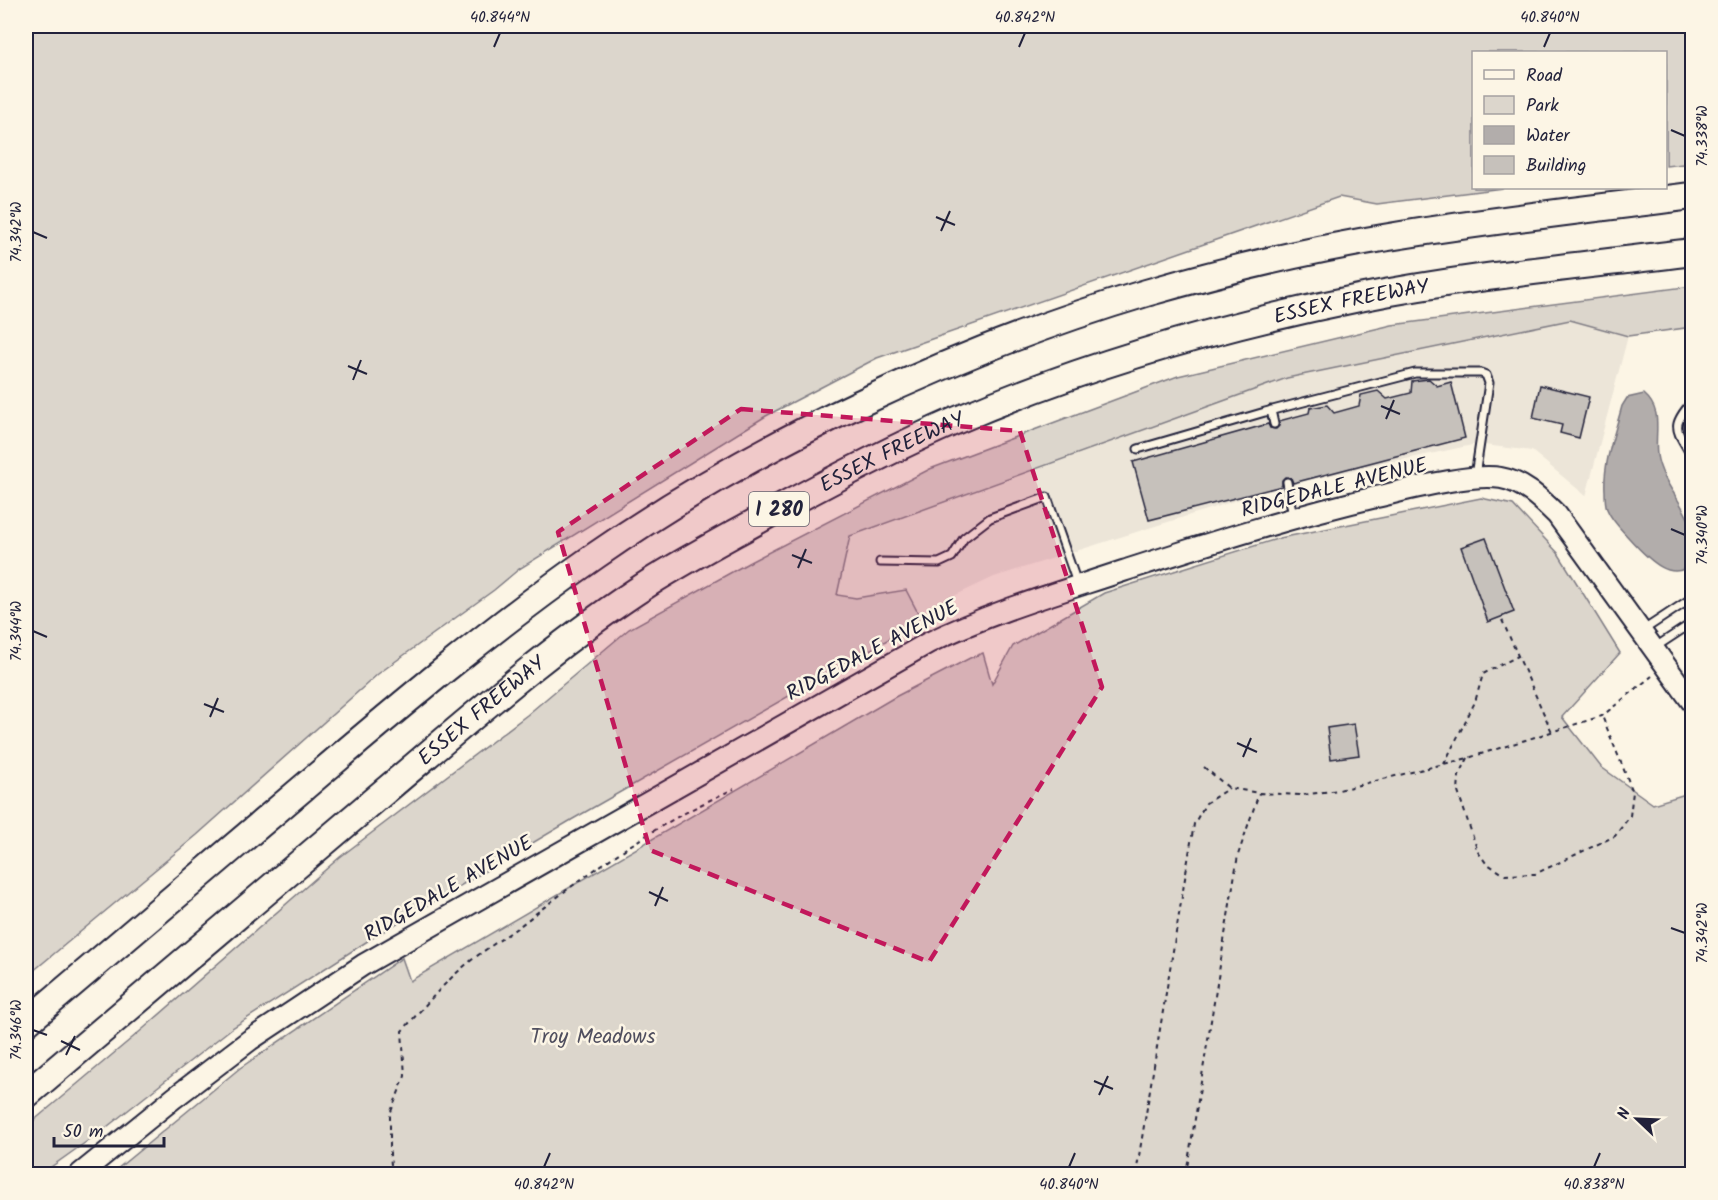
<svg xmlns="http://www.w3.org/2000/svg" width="1718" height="1200" font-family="Kalam,sans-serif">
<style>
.built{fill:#ece5d8}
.green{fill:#dcd6cc;stroke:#7f7c84;stroke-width:1.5}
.water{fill:#b2adab;stroke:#78757e;stroke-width:1.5}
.building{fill:#c6c1bb;stroke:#22223b;stroke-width:1.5}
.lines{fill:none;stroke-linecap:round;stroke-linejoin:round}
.service-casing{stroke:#22223b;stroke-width:11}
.secondary-casing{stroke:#22223b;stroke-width:24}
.motorway-casing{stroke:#22223b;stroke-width:30}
.path{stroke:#22223b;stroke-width:2;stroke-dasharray:4.5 4.5;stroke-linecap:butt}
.service{stroke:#fcf5e5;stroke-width:7}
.secondary{stroke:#fcf5e5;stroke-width:20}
.motorway{stroke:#fcf5e5;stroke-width:26}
.marked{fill:#c2185b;fill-opacity:0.2;stroke:#c2185b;stroke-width:4.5;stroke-dasharray:12 8;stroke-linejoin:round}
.ticks{fill:none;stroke:#22223b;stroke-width:2}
.labels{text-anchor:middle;stroke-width:5;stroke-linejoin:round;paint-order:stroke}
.shield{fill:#fcf5e5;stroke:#63616e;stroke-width:1.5}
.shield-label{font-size:20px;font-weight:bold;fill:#22223b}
.street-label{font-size:21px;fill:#22223b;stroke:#fcf5e5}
.park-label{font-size:21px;fill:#504f5f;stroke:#fcf5e5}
.neatline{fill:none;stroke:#22223b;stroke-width:2}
.ticks-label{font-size:15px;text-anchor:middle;fill:#22223b}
</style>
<rect width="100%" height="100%" fill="#fcf5e5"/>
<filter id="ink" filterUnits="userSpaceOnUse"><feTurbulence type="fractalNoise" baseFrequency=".0167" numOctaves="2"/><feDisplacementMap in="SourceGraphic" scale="12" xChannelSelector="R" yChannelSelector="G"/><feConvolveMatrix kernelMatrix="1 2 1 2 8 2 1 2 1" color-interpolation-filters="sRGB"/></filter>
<g filter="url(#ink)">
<path class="built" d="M1570,320L1628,336L1586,496L1532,451L1477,444L1288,484L994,577L918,613L906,590L856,598L837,595L850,536L1287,378Z"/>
<path class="green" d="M26,26H1692V163L1666,166V52H1474V188H1503L1377,204L1339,197L877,358L766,416L519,569L494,590L378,674L197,835L26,977Z
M1692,286V327L1628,336L1570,320L1287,378L850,536L837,595L856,598L906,590L918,613L917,623L573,819L377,935L232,1028L103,1130L41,1174H26V1127L144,1028L340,857L527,715L629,629L750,562L930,469L1178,376L1392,325Z
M1481,498L1513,505L1558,553L1620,653L1562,717L1601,767L1653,804L1692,792V1174H111L240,1068L402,958L410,981L895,697L970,658L983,653L992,684L1013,646L1104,593L1280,538Z"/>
<path class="water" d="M1644,394C1664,411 1654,432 1657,455C1661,481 1682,501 1691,525C1695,535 1693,551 1692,562C1672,587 1644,554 1629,538C1622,530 1611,520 1607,509C1605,504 1605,496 1605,491C1603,463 1615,433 1622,406L1627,398Z"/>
<path class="building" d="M1429,379L1437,386L1451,382L1465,438L1293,483L1291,478L1285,477L1282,480V486L1149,520L1133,462L1268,424L1270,428L1276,429L1279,426V421L1309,413L1310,408L1327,405L1334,413L1359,406L1361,395L1378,391L1387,399L1411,393L1412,381Z
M1540,385L1589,397L1579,438L1560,433L1562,425L1533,418Z
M1486,538L1514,612L1488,622L1461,547Z
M1354,724L1359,755L1331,759L1327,728Z"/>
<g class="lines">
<defs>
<path id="service" d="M1692,402C1669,428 1677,429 1692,457
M1271,410L1274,424
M1138,449L1265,412L1415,373H1481L1486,375L1489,383L1475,476
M1287,482L1293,517
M880,562L939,563L952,557L964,538L990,518L1047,497L1077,583
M1642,631L1692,598
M1654,648L1692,623"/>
<path id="secondary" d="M80,1174L174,1098L250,1040L363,965L928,643C991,612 1057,593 1123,571C1207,544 1290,517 1376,497C1407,490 1470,473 1501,478C1523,482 1541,499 1557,515L1692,702"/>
<g id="motorway">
<path d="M26,1023C118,945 211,866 303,788C398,707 493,627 595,556C759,442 955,350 1146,293C1226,270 1307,250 1389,237C1490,220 1591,209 1692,196"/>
<path id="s1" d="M26,1095C145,994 265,893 385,791C469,720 557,642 649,583C687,559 727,538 766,516C828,482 890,449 955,421C1085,365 1221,326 1359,298C1469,276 1582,266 1692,252"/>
</g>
</defs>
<use href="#service" class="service-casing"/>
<use href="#secondary" class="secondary-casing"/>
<use href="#motorway" class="motorway-casing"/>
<path class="path" d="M1502,620L1552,732
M1468,758L1459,776L1458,792L1478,852L1486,863L1505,875L1535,874L1615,836L1630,816L1633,792L1602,716
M1444,764L1475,702L1483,674L1518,656
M1204,767L1229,788L1259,793L1302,795L1339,790L1468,758L1602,716L1652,676
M392,1174L390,1155V1114L405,1076L402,1031C425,1006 446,980 473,959C490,946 508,935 525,922C590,871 658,822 734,789
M1136,1174L1194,824L1206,803L1229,788
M1186,1174L1238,855L1259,793"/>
<use href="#service" class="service"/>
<use href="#secondary" class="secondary"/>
<use href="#motorway" class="motorway"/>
</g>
</g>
<path class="marked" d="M741,409L1020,431L1102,687L929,962L650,850L558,532Z"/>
<path class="ticks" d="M494,47L500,33M1019,47L1025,33M1544,47L1550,33M1671,130L1685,136M936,217L955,225M941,231L950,211M33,232L47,238M348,366L367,374M353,380L361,360M1381,406L1400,414M1386,419L1394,400M1671,529L1685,535M792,555L812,563M798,568L806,549M33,631L47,637M204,704L224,712M210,717L218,698M1237,743L1257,752M1243,757L1251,738M649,892L668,901M655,906L663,887M1671,928L1685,933M33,1030L47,1035M61,1041L80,1050M66,1055L75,1036M1094,1081L1113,1089M1099,1095L1108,1076M544,1167L550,1153M1069,1167L1075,1153M1594,1167L1600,1153"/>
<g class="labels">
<rect class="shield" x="749" y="492" width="60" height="34" rx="4.5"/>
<g class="shield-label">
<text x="779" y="516">I 280</text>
</g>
<g class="street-label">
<text dy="7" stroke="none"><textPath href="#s1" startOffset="1568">ESSEX FREEWAY</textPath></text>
<text dy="7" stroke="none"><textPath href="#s1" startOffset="1083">ESSEX FREEWAY</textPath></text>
<text transform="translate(1334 487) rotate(-14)" y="7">RIDGEDALE AVENUE</text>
<text transform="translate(872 650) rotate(-28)" y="7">RIDGEDALE AVENUE</text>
<text dy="7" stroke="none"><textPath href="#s1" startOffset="596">ESSEX FREEWAY</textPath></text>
<text transform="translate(448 888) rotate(-30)" y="7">RIDGEDALE AVENUE</text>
</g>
<g class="park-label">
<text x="593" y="1043">Troy Meadows</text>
</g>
</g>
<rect width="1718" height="1200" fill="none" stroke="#fcf5e5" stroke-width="66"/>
<rect x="1472" y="51" width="195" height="138" fill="#fcf5e5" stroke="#a5a1a1" stroke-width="1.5"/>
<rect x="1484" y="70" width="30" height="9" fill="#fcf5e5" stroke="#a5a1a1" stroke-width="1.5"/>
<text x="1526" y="81" font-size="18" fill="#22223b">Road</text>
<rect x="1484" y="96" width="30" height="18" fill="#dcd6cc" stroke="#a5a1a1" stroke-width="1.5"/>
<text x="1526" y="111" font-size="18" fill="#22223b">Park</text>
<rect x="1484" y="126" width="30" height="18" fill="#b2adab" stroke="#a5a1a1" stroke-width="1.5"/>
<text x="1526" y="141" font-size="18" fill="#22223b">Water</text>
<rect x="1484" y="156" width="30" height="18" fill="#c6c1bb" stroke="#a5a1a1" stroke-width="1.5"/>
<text x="1526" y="171" font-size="18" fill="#22223b">Building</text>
<g transform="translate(1637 1119) rotate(293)" stroke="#fcf5e5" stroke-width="4.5" paint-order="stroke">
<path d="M0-4.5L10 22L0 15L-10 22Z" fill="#22223b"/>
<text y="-9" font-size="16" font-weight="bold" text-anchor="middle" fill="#22223b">N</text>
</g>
<path d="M54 1137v9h110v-9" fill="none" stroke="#22223b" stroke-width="3"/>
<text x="63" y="1137" font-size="18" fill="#22223b" stroke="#fcf5e5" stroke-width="4.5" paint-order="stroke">50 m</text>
<rect x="33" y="33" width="1652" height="1134" class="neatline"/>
<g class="ticks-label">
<text x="500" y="22">40.844°N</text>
<text x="1025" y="22">40.842°N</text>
<text x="1550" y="22">40.840°N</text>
<text transform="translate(1702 136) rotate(-90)" y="5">74.338°W</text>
<text transform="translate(16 232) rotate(-90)" y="5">74.342°W</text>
<text transform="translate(1702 535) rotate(-90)" y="5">74.340°W</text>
<text transform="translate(16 631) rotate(-90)" y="5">74.344°W</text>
<text transform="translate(1702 933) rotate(-90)" y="5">74.342°W</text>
<text transform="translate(16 1030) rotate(-90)" y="5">74.346°W</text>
<text x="544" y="1189">40.842°N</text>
<text x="1069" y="1189">40.840°N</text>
<text x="1594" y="1189">40.838°N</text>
</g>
</svg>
